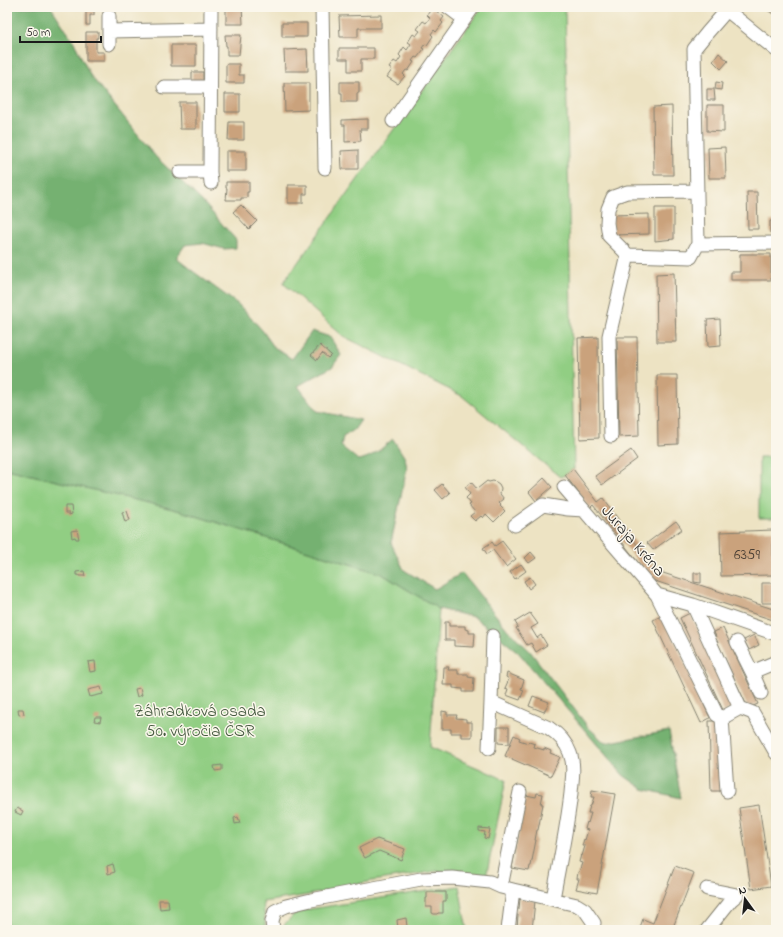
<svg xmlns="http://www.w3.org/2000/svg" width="783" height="937" font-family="'Indie Flower',sans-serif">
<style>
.green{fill:#91ce83;stroke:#567550}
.forest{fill:#74b171;stroke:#486646}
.building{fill:#caa27c}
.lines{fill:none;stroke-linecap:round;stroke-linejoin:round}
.minor-casing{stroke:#848070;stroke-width:15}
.minor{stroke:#fff;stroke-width:13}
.labels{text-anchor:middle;stroke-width:3;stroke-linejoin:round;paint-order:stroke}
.number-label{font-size:15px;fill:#483e34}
.street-label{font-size:17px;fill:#1c1c1c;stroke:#fbf7ec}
.park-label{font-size:17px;fill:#455a40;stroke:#fbf7ec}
</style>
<rect width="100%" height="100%" fill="#fbf7ec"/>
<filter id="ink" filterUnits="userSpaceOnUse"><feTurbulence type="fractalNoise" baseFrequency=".025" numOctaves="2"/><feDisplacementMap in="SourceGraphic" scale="8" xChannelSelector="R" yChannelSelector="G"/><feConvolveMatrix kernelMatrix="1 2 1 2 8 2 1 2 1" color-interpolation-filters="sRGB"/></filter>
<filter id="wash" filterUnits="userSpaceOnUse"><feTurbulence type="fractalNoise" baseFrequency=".012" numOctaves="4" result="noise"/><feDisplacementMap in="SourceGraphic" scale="16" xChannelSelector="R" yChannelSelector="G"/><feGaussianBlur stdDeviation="0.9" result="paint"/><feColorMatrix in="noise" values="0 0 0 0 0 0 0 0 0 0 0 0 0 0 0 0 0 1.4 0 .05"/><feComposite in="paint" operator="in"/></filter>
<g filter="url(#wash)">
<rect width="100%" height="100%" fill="#ede3c3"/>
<path class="green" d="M482,7H565L574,470L573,469L565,475L560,477L462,396L343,336L283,283Z
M759,457H776V518H759Z
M7,469L177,510L382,574L439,609L430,747L506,780L486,877L437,871L372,881L308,895L263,902L266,930H7Z
M459,886L467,930H284V925L297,911Z"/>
<path class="forest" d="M7,7H51L74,42L90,75L156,157L202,201L236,240V248L224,249L202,243L185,245L176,258L194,272L239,305L262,330L274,347L292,359L312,331L330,337L341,355L332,367L298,386L317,411L361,420L354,430L343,437L341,446L358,460C372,458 382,448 393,439L405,458L407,468L391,543L404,570L435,589L462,573L507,629L530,651L588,727L605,743L669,731L681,798L643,789L623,775L518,652L474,617L439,609L382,574L177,510L7,469Z"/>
<g id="blocks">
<path class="building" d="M86,7H103V8L94,9V15H90V25H86Z
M226,7H242L243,24H226Z
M769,7H776V14L775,15L767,10Z
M432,8L444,17L441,21L443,23L436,32L434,30L431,34L433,36L427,45L425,44L422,48L424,49L417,58L415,57L412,61L414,62L408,71L406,70L403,74L405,76L398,84L387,77L392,70L389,68L394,61L397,63L401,57L399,55L404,47L407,50L411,44L408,42L413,34L416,36L420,31L417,29L423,21L426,23L430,18L427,15Z
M381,15V28H358V37H340L339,16Z
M282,23H307V37H282Z
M86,32H98V38H96V52H104V61H86Z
M225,35H241L239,55H227V46H226Z
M171,45H196V66H171Z
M339,48H374V59H361V71H348V59H339Z
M307,49L308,71H285L284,50Z
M719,53L728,61L721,69L713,61Z
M226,64H239V75H244V83H226Z
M192,72H203V83H192Z
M340,82H359V93H357V102H342V93H340Z
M716,82L722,83L721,90L715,89Z
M284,83H309V110L285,111Z
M707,89H714L715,100H707Z
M225,94H240V112H225Z
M179,102H196V129H180Z
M707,105H724V132L707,131Z
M672,106L673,175H654L653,107Z
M368,119V129H360L361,141L345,142V125H342V120Z
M229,122H244V140H228Z
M725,147L726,178H709L708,148Z
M358,150V169H342L341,151Z
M226,151H246V171H226Z
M226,182H249V192H247V198H241V200H226L227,188H226Z
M288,185H307V194H303V203H288Z
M747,192H757L758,229H748Z
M241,205L257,221L249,229L233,212Z
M655,208H674V239L655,241Z
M649,214V234L613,235L612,215Z
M770,221H776V233H770Z
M740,254H771V280H731V272H740Z
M674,273L676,342H657L656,274Z
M720,319L721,346L708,347L707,320Z
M598,337L599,438L580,439L578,338Z
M617,337H637L639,436L619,437Z
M320,345L331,355L328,358L322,353L317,360L311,355Z
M657,375H677L678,444L658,445Z
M631,450L637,459L602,485L595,476Z
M573,469L598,502L603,498L629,534L657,571L776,610V621L652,580L593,505L590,508L565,475Z
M544,478L552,487L536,501L529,492Z
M487,481L489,482L493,481L496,482L499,484L501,488L500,494L504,499L499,503L501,505L500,506L505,511L494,522L486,514L483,518L481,516L475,521L470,516L475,512L469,505L471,504L466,498L470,494L465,487L471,482L477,489Z
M442,484L450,493L443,499L435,490Z
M65,506H71L72,514L69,515V513H65Z
M127,511L130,520L125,522L122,512Z
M676,521L682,529L653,550L647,543Z
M77,530L79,539H76L75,537L72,538L71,531Z
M773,530V575L721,576L720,532Z
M502,541L516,559L506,567L493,550L487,554L483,548L492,542L495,546Z
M531,552L536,558L529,563L525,558Z
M521,564L526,571L515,579L510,572Z
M84,571L85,576H79V575H76V572Z
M694,573H701V583L694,582Z
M530,577L535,584L529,589L524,581Z
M762,583H776V603H762Z
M530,613L538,624L531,628L537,638L541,635L547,645L536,652L531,643L527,645L516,628L518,627L515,622Z
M690,613L733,707L724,712L680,618Z
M663,615L710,718L701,723L653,620Z
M445,622H449V626H465V629L469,630V633H475L474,647L454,646V640H445Z
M723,628L758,704L748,708L715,637H716L714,632Z
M754,635L759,645L749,650L744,640Z
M95,661L96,671L90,672L88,662Z
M444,667H449L448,670H458V674H468V677L474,678L473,692H463V689L453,688V685H443Z
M507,673L524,680L521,689L524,690L520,700L506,695L508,689L505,688L509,679L506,677Z
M101,687L103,694L90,697L88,690Z
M140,688L142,695L137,697L135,689Z
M533,696L549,702L544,712L529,706Z
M18,709H23L24,714L19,715Z
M442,711L447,712V715H457L456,718L466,719V722H472V737H461V733H451V729H442Z
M95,717H101L100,722L94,721Z
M709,721H719L721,791H711Z
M498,727H509V744L498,743Z
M514,735L520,738L519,740L528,743L529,742L535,744L534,747L544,750V748L551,751L550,753L560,757L551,776L505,756Z
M222,765V770L215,771L214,766Z
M592,790L615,794L597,893L576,889L579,879H577L578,872H579L582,863L579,862L581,855L582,856L585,846H582L584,839L585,840L588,830L585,829L587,822L588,823L591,813H588L590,806H591L594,797H591Z
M537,793L543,794L541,804H543L538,830H537L535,840H536L531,866H530L529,871L512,868L526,795L536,797Z
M759,805L771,886L751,889L739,808Z
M17,808L23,811L21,815L15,812Z
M238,817L240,823L235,824L234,818Z
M479,828L490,829L488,839L484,838L485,832L479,831Z
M377,839L405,849L401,860L379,851L365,858L359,848Z
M113,864L115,872L108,874L107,866Z
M675,866L694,873L672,930L662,927L661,930H639L643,919L653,923Z
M427,892H446V901H443V913H438L437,914H434L432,913V907H426V898H427Z
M520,899H527V900L535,901L532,930H517L518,915H516V909H519Z
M159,900H168L169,908L160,909Z
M406,918L407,927L398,929L397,920Z"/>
</g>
</g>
<g filter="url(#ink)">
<use href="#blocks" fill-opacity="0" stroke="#848070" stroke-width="1"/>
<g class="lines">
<defs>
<path id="minor" d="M211,7L210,172L211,183
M322,7L325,168
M448,7L464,19
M723,7L776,50
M727,10L707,33L694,49L698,244L776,243
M109,16V44
M109,31L211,29
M164,87H210
M393,121L473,7
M180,172H210
M628,255L609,236L607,223L608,209L613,197L627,192L697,191
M611,436L609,336L628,255L691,257L698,244
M564,487L657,595L693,605L776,634
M515,525L543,505L568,509L584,510
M657,595L717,715L722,718
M693,605L740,708L722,718L727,791
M493,636L491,702L549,728C558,734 566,742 570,753C575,766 572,780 571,793C567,829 559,864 553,899
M737,642L752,672L776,662
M752,672L761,693
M740,708L753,713L776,753
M489,748L491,702
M501,887L520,792
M707,889L737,895L731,900L707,930
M273,930L272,921L275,911L286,906L311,900L421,879L452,878L490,882L501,887L513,890
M508,930L513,890L577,905L585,910L594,923L592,930"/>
</defs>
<use href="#minor" class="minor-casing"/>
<use href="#minor" class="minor"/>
</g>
</g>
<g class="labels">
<g class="number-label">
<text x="747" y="559">6359</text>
</g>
<g class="street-label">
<text transform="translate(634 540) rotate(49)" y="6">Juraja Kréna</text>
</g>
<g class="park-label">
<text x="200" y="716">Záhradková osada<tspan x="200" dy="20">50. výročia ČSR</tspan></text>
</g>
</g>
<rect width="783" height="937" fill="none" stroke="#fbf7ec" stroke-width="24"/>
<g transform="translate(745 899) rotate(345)" stroke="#fbf7ec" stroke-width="3" paint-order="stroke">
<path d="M0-3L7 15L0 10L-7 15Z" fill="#1c1c1c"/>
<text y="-6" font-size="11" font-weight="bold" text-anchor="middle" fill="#1c1c1c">N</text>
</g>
<path d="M20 36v6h81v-6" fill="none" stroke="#1c1c1c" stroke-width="2"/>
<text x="26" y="36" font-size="12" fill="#1c1c1c" stroke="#fbf7ec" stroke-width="3" paint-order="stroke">50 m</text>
</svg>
